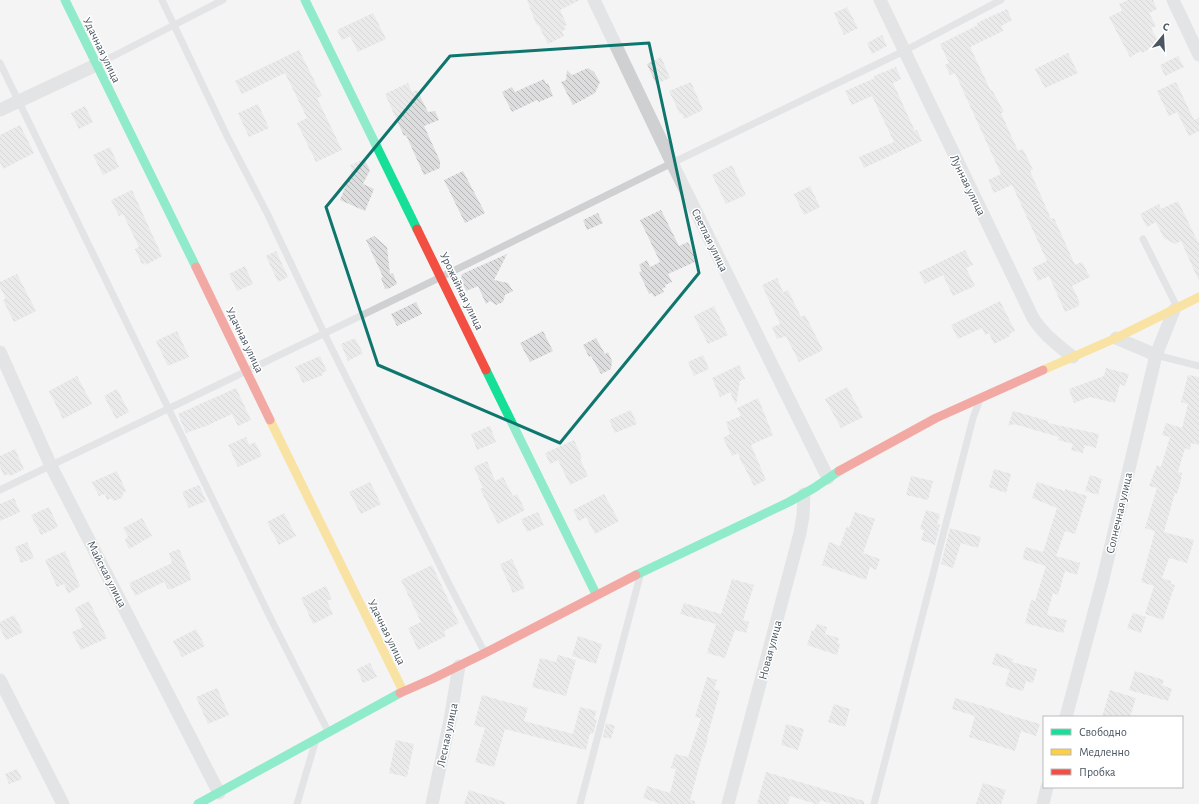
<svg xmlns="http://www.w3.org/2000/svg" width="1199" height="804" font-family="'Alegreya Sans',sans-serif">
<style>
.building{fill:url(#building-back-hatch)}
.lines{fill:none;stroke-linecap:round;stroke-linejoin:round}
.lane{stroke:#ced0d2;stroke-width:7}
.street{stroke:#ced0d2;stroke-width:13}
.fast{stroke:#16e098;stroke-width:9}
.slow{stroke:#ffcf43;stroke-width:9}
.jam{stroke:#f24e42;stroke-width:9}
.marked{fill:none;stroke:#0f766e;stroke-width:3;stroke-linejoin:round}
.labels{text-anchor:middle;stroke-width:3;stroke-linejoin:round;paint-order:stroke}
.street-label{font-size:12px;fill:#4a5661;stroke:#fff}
</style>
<defs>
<pattern id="building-back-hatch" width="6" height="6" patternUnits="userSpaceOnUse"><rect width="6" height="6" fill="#ddddde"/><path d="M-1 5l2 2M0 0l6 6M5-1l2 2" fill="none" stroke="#b5b6b7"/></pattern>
</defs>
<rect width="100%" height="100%" fill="#f4f4f4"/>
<path class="building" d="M527,0H580L560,10L567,25L564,26L566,29L562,31L564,36L548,44L539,26L536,24Z
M1128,0H1153L1157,9L1149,13L1156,26L1151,28L1160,44L1142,53L1141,51L1130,57L1109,17L1122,11L1119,4Z
M847,7L858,28L844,35L834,13Z
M1007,9L1012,20L1001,26L1003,31L970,47L991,91L992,90L1004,112L1001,113L1018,151L1023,149L1033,170L1030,171L1051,219L1054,218L1075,265L1082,262L1090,277L1072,286L1080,303H1078L1079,306L1065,312L1049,276L1038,281L1032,268L1047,261L1012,185L994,193L988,180L1001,174L955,73L950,75L945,65L949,63L940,44L978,25L977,23Z
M373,13L386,39L358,52L350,36L342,40L337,30Z
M882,35L887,46L872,54L867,43Z
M299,50L322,96L317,98L342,150L316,162L297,123L307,118L285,73L242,94L235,81Z
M1068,53L1078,73L1045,88L1035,69Z
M1178,56L1184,67L1165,76L1160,65Z
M661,57L670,78L656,84L647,64Z
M896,67L901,79L893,83L915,131L917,130L922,141L864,168L859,157L894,142L872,96L852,105L845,91L875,78L874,76Z
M588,68L594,72L600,82L595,93L573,105L561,82L566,80L567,70L572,75Z
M544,79L546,84L548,83L553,96L539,102L537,100L512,112L502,92L512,87L515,92Z
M691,82L703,110L684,119L682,113L680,114L669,91Z
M1176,82L1194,120L1199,118V131L1189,136L1177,112L1169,116L1157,91Z
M408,83L412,92L417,90L428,112L435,111L439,120L424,126L440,161V168L424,175L406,135L404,136L385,94Z
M258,104L269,128L249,137L238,113Z
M85,106L93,122L79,129L71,113Z
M20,125L34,153L3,169L0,162V135Z
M110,147L119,167L103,175L93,155Z
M364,159L370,170L363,184L374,189L365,211L340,200L352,170L350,165Z
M732,165L746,195L726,204L712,175Z
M463,171L485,213L465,223L444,180Z
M810,186L820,207L804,215L794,194Z
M132,190L162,256L146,265L145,263L142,264L135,249L139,247L123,214L119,216L111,200Z
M1178,201L1199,244V281L1181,241L1175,244L1164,238L1156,222L1147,227L1140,214L1159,204L1161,209Z
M661,210L679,246L688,242L697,261L668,274L672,282L665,285L666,287L662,289L664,292L654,297L652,293L649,294L639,272L642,271L639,265L647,260L650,267L660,262L640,220Z
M598,213L603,223L587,230L583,220Z
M374,236L387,247L390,274L393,273L397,284L391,287V288L385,289L381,278L383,277L366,240Z
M965,250L973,265L966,268L975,286L953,296L943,275L925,284L919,272Z
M276,251L288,277L278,282L266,256Z
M507,254L494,280L508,283L513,291L505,295L503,302L496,305L490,301L486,304L478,286L466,291L461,279L462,274Z
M245,266L253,284L237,291L229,274Z
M17,274L36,311L14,322L3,300L6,298L0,287V282Z
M777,278L783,292L788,290L801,317L805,315L823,350L799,362L786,336L777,339L772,327L780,324L762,285Z
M1000,301L1015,331L1009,334L1010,336L994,344L989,333L985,335L982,328L958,339L951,325Z
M416,302L422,314L397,326L391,314Z
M714,306L728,335L708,344L694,316Z
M177,331L189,357L168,366L156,341Z
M543,331L553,351L530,362L520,343Z
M355,338L363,353L348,361L341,344Z
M596,338L605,354L608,352L612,361L611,369L601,374L591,356L589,357L583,345Z
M703,355L709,369L694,376L688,362Z
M320,356L327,371L322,373L323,375L303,383L295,367Z
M739,365L745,379L740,381L736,405L730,392L720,397L712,378Z
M1106,368L1129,374L1125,386L1120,384L1115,403L1090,397L1074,403L1069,389L1104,376Z
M1188,375L1199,377V445L1191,443L1190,450L1185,448L1178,472L1182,473L1181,480L1177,494L1175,493L1164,532L1194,540L1187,563L1169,558L1162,578L1171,581V584L1175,585L1163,620L1145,614L1154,586L1141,582L1155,531L1145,528L1157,488L1149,486L1157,465L1161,467L1170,437L1162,435L1166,423L1182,428L1188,404L1181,402Z
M77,376L92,404L63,419L49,391Z
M847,387L863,417L841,428L825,399Z
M236,388L251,420L238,426L232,414L206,426L186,433L178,414Z
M117,389L129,412L116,419L104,396Z
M758,398L773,435L751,445L766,480L754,486L743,464H742L738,453L732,456L723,438L730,434L726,422L741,416L737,408Z
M631,410L637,424L615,433L609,420Z
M1013,411L1048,421V423L1099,434L1096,448L1085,445L1083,453L1071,450L1073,444L1058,440L1059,437L1014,424L1008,426Z
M490,426L496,442L477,450L471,434Z
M246,437L249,445L255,442L262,456L238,467L228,445Z
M574,440L582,458L580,459L588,476L570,485L558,460L550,464L545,453Z
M15,449L24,469L10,476L8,474L4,476L0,467V456Z
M487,461L495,481L503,477L513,496L517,494L525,510L498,524L480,489L483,488L474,467Z
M994,469L1011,474L1006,493L989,487Z
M117,471L126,491L123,493L122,498L114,501L111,498L107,500L105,494L99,496L92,482Z
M1090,475L1102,479L1098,495L1085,491Z
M911,476L933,481L928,500L906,495Z
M370,482L381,504L361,514L349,492Z
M1037,482L1065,491V489L1087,496L1075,534L1065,531L1056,556L1080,563L1077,575L1065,571L1058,595L1053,593L1047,615L1067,620L1063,633L1025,623L1031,600L1035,601L1046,566L1023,559L1024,552L1026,547L1043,552L1057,508L1032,498Z
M199,485L206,501L189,508L182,492Z
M604,494L619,521L595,534L586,517L579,521L573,510Z
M14,498L20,512L0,521V504Z
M49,507L58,527L41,535L31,515Z
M926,510L940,514L937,524L940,525L935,545L921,540L924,530L920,529Z
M538,512L544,525L527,532L521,519Z
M855,512L875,519L863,553L880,559L876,570L870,567L866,580L822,565L829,542L840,546L847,526L849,528Z
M284,513L296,536L279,545L267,522Z
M142,518L152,536L129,549L125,540L128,536L123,528Z
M950,528L981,537L978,548L961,543L953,568L941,564Z
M27,542L34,558L21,563L15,547Z
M179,549L191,577H190L191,580L170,590V588L168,589L164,582L135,596L129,583L172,563L169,553Z
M65,551L80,586L68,594L64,584L57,587L45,560Z
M512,559L525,588L513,593L500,564Z
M432,565L459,623L444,631L446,636L418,650L408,628L421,622L401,580Z
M732,579L754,585L743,620L749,622L746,633L735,630L725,658L707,653L716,624L680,614L684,603L721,614Z
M326,586L332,599L327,601L333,614L313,624L301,598Z
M89,601L107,638L81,650L72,632L83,627L75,608Z
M1133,613L1146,617L1141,633L1127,628Z
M14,615L23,632L6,640L0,628V622Z
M817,624L827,627L825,634L839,638L837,643L840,644L837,655L807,645L812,630L814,631Z
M196,629L205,646L182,657L173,641Z
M578,636L602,644L596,664L572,656Z
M996,653L1013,659L1010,670L992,664Z
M558,655L576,660L566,696L532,687L540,658L556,662Z
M1012,662L1037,669L1033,683L1026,681L1023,691L1005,686Z
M370,663L377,677L363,683L357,669Z
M1135,671L1164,680L1162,685L1172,689L1168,701L1129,690Z
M707,677L717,680L714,689L720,691L707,738H708L701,760L690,800L695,801V804H661L643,798L647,786L670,793L676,769L671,768L675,754L688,757L701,718L695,717Z
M217,688L229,715L208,724L196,697Z
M1110,690L1136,698L1130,717H1102Z
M482,695L528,708L524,721L573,734L580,707L597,711L594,719L597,720L593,734L590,733L586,750L505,729L494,767L475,762L485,728L474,725Z
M955,698L1000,711L999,712L1040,724L1036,736L1021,731L1015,751L969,737L975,716L952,709Z
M834,704L850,709L845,727L828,722Z
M606,723L615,726L611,739L603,737Z
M786,724L804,729L798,750L781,745Z
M396,740L414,744L407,777L389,773Z
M17,769L22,779L9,784L5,774Z
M766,772L864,801V804H832L820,800L819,804H816L790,796L788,804H757Z
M983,783L1006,790L1001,804H976Z
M469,790L505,802V804H464Z"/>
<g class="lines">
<path class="lane" d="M162,0L227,136L267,213L324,333L450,586L485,653
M0,63L271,619L328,731
M96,65L223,0
M1143,239L1177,307
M1156,355L1199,366
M0,490L441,277L672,163L904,51L1001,0
M297,804L315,743
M580,804L640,576
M874,804L973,418L979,402"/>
<path class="street" d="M594,0L672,163L828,478
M880,0L1033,318C1043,334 1058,346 1073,357
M1173,0L1199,55
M0,110L96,65
M1116,338L1156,355
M0,352L51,466L219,793
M0,680L63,804
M1066,717L1103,579L1156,355L1174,310
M432,804L450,720L459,666
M728,804L800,533L803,516L804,494
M1043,804L1047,787"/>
<path class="fast" d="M65,0L196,267
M305,0L417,229
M486,370L596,594
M636,575L789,502L814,488L839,471
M198,804L400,693"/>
<path class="slow" d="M1043,370L1116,338L1199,297
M270,420L403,691"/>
<path class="jam" d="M417,229L486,370
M196,267L270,420
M839,471L936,418L1043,370
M400,693L432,679L485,653L636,575"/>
</g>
<path d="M0 0H1199V804H0ZM649,43L699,273L560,443L378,365L326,207L450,56Z" fill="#f4f4f4" fill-opacity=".55" fill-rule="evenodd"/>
<path class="marked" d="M649,43L699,273L560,443L378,365L326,207L450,56Z"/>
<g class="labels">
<g class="street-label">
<text transform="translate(102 50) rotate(64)" y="4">Удачная улица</text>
<text transform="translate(968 185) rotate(64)" y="4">Лунная улица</text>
<text transform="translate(710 240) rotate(64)" y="4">Светлая улица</text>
<text transform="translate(462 291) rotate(64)" y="4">Урожайная улица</text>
<text transform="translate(245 340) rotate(64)" y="4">Удачная улица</text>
<text transform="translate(1119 513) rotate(-77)" y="4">Солнечная улица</text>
<text transform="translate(107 574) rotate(63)" y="4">Майская улица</text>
<text transform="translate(387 632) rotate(64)" y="4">Удачная улица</text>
<text transform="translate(770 650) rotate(-75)" y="4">Новая улица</text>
<text transform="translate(447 735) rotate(-78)" y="4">Лесная улица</text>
</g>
</g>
<rect x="1043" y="716" width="140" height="72" fill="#ffffff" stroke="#b7bbc0"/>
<rect x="1051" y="729" width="20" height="6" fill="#16e098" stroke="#b7bbc0"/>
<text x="1079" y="736" font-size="12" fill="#4a5661">Свободно</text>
<rect x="1051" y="749" width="20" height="6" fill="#ffcf43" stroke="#b7bbc0"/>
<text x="1079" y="756" font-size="12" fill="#4a5661">Медленно</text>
<rect x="1051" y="769" width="20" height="6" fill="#f24e42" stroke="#b7bbc0"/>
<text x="1079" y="776" font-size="12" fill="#4a5661">Пробка</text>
<g transform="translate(1163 36) rotate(18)" stroke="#ffffff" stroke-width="3" paint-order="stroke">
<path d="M0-3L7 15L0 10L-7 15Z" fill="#4a5661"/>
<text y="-6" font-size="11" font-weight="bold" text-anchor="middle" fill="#4a5661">С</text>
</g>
</svg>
